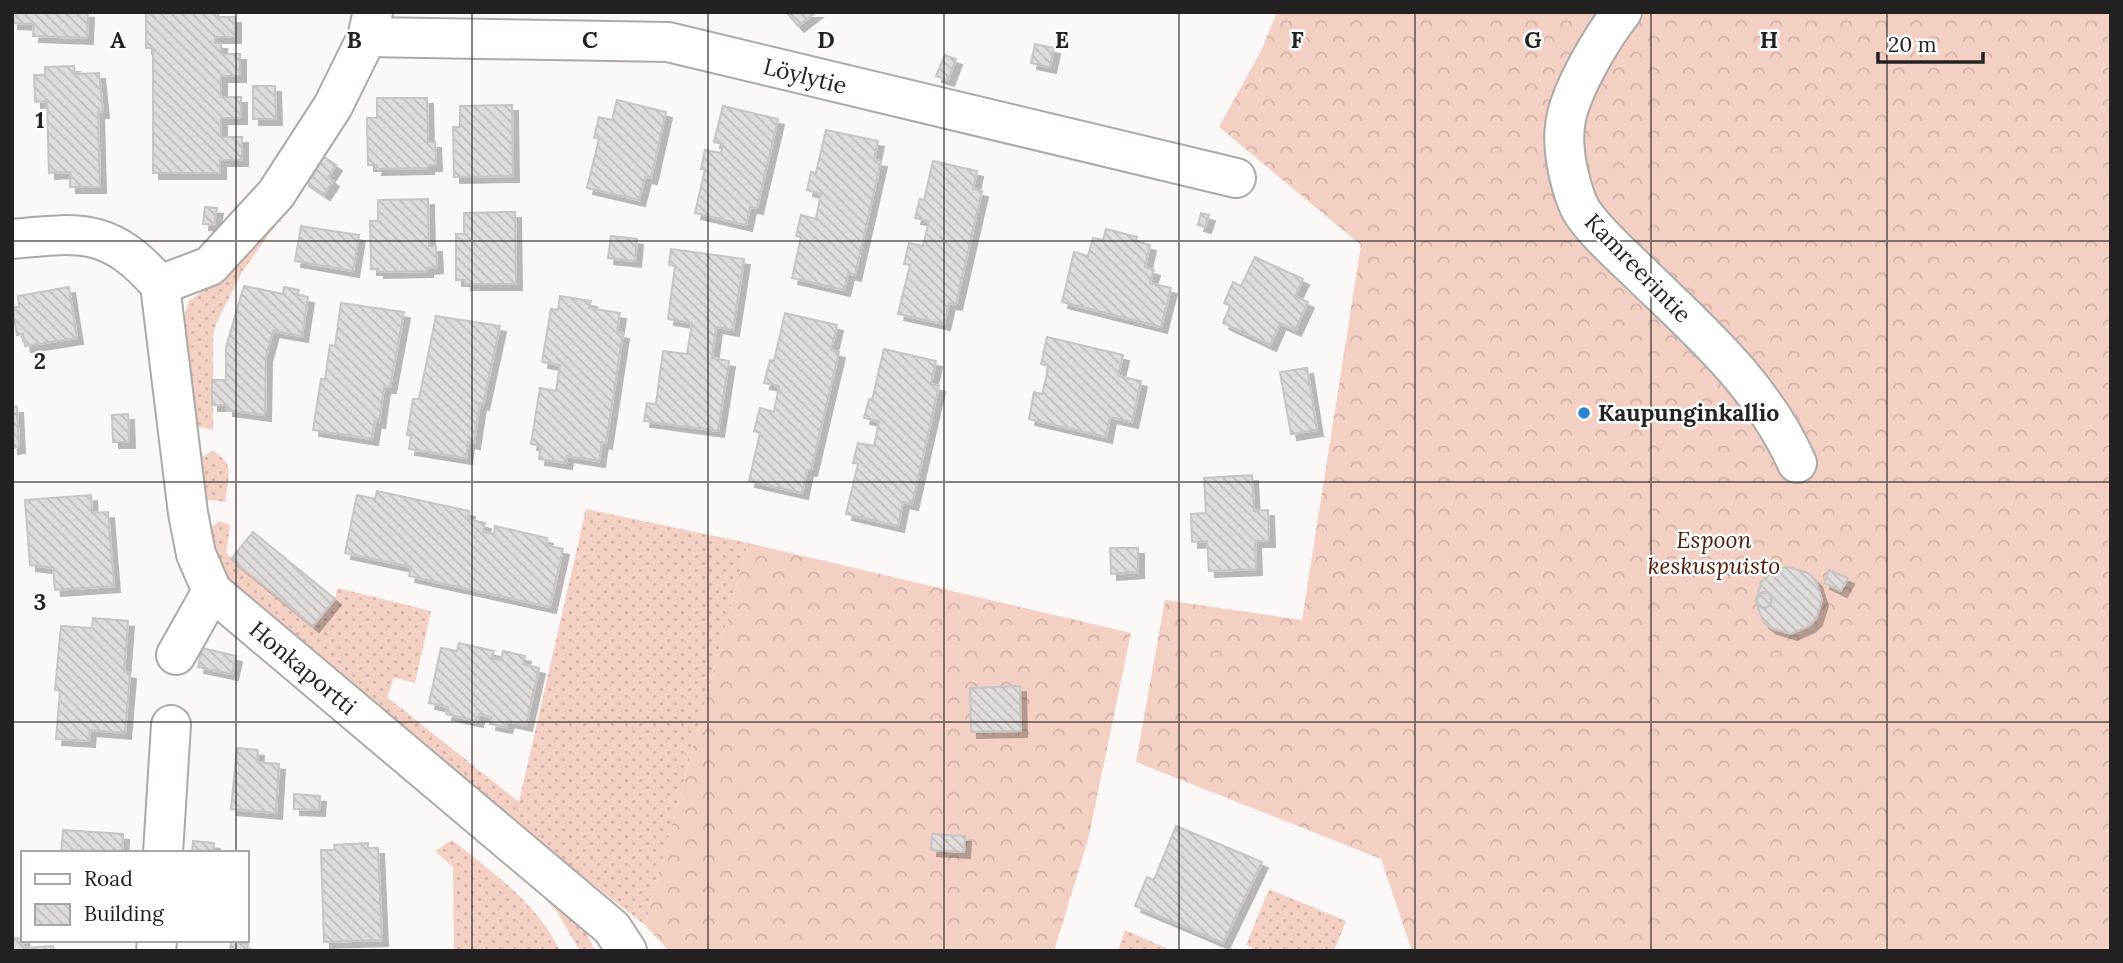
<svg xmlns="http://www.w3.org/2000/svg" width="2123" height="963" font-family="Lora,serif">
<style>
.grass{fill:url(#grass-dots)}
.forest{fill:url(#forest-crowns)}
.building{fill:url(#building-back-hatch);stroke:#c8c4c3;stroke-width:2;fill-rule:evenodd;filter:url(#shadow)}
.lines{fill:none;stroke-linecap:round;stroke-linejoin:round}
.minor-casing{stroke:#aca9a7;stroke-width:42}
.minor{stroke:#fff;stroke-width:38}
.grid{fill:none;stroke:#232121;stroke-width:2;stroke-opacity:0.55}
.poi-dot{fill:#2883d0;stroke:#fff;stroke-width:2.5}
.labels{text-anchor:middle;stroke-width:5;stroke-linejoin:round;paint-order:stroke}
.street-label{font-size:23px;fill:#232121;stroke:#fff}
.poi-label{font-size:23px;font-weight:bold;fill:#232121;stroke:#fff;text-anchor:start}
.park-label{font-size:23px;font-style:italic;fill:#501a06;stroke:#fff}
.grid-label{font-size:23px;text-anchor:middle;font-weight:bold;fill:#232121;stroke:#fff;stroke-width:5;stroke-linejoin:round;paint-order:stroke}
</style>
<defs>
<pattern id="grass-dots" width="8" height="8" patternUnits="userSpaceOnUse" patternTransform="scale(1.75)"><rect width="8" height="8" fill="#f4d0c4"/><path d="M2 2h.1M6 6h.1" fill="none" stroke="#d1b2a8" stroke-width="1.8" stroke-linecap="round"/></pattern>
<pattern id="forest-crowns" width="20" height="18" patternUnits="userSpaceOnUse" patternTransform="scale(1.75)"><rect width="20" height="18" fill="#f4d0c4"/><path d="M2 6a3 3 0 1 1 6 0M12 15a3 3 0 1 1 6 0" fill="none" stroke="#d1b2a8"/></pattern>
<pattern id="building-back-hatch" width="6" height="6" patternUnits="userSpaceOnUse" patternTransform="scale(1.75)"><rect width="6" height="6" fill="#dfdbda"/><path d="M-1 5l2 2M0 0l6 6M5-1l2 2" fill="none" stroke="#bfbcbb"/></pattern>
<filter id="shadow"><feDropShadow dx="6" dy="6" stdDeviation="0" flood-color="#0004"/></filter>
</defs>
<rect width="100%" height="100%" fill="#fcf8f7"/>
<path class="grass" d="M279,219L283,222H278L242,272L216,324L213,336V430L195,426L183,324L189,301L240,263L274,221Z
M212,451C236,461 228,480 225,502L204,499L200,458Z
M586,509L748,543L645,925L512,821L217,572L208,531L219,521L230,525L226,553L313,626L335,599L338,588L431,611L415,683L394,678L387,697L519,802Z
M452,840C492,872 538,904 560,951H454L453,867L435,851Z
M542,887L584,928L595,951H580L557,912L538,891Z
M1269,889L1346,921L1334,951H1251L1252,947L1246,945Z
M1125,930L1173,951H1118Z"/>
<path class="forest" d="M1277,12H2111V951H1412L1381,859L1136,762L1165,600L1302,620L1361,245L1219,127L1261,51Z
M748,543L1131,633L1088,840L1054,951H669L645,925Z"/>
<path class="building" d="M12,12H88L87,38L33,36L34,24L12,23Z
M146,12H219L218,17H235V37H215V43H221V54H240V76H221V97H241V118H221V137H242V160H220V173H153V48H146Z
M786,12H816L798,26Z
M1035,44L1054,48L1050,67L1031,63Z
M945,55L956,59L948,80L936,76Z
M74,66L75,74L99,73L103,112H98L100,187H70V172L49,173L47,101L35,102L34,75H45V67Z
M253,86H275L276,119H253Z
M377,98H427L428,142H435L436,165H428V168L376,169L377,165H368L367,118H377Z
M617,100L666,112L651,178L645,177L639,200L587,188L599,139L594,138L599,117L612,120Z
M512,105L513,176L454,177L453,127H460V106Z
M723,106L778,119L757,208L750,207L746,225L695,213L705,169H701L705,150L721,153L723,144L714,142Z
M826,130L878,141L874,160L881,161L855,275L848,273L844,290L792,278L801,237L796,236L801,215L816,219L821,194L807,190L811,172L816,173Z
M320,154L336,165L328,177L333,181L324,194L303,180Z
M933,161L977,171L973,189L982,191L956,304L949,303L944,324L898,314L910,265L904,264L909,243L923,246L929,221L915,218L920,199L924,200Z
M428,199L429,246H436L437,267L427,268V271L378,272V269H371L370,221H378V200Z
M205,207L217,208L214,225L203,224Z
M515,212L516,284H465V280H456V234H464V213Z
M1201,213L1209,215L1205,227L1198,225Z
M301,226L359,235L353,271L295,261Z
M1106,229L1137,237L1136,241L1150,245L1145,267L1154,270L1150,283L1171,288L1161,327L1062,302L1074,252L1088,256L1093,238L1103,240Z
M611,236L637,239L635,261L608,258Z
M671,249L744,259L733,330L716,327L712,358L729,361L718,431L644,421L647,403L656,404L663,351L687,354L692,323L668,319L675,266L669,265Z
M1255,257L1303,279L1295,296L1308,302L1295,330L1280,323L1270,345L1223,323L1230,306L1224,303L1233,282L1241,286Z
M244,286L283,294L284,287L299,290L297,295L308,297L302,336L273,331L266,356L265,415L227,410V405H212V380H226V347Z
M69,287L77,338L25,346L23,334L17,335L12,307H19L18,296Z
M560,296L591,301L589,308L620,313L617,332L623,333L606,443L602,442L599,461L567,456L566,463L539,459L541,446L531,444L540,388L556,391L560,365L542,362L551,309L558,310Z
M341,303L404,312L390,387H384L379,422L375,421L372,439L313,430L321,379H325L330,345L335,346Z
M785,313L837,325L831,350L839,352L811,470H807L802,493L749,481L760,433L754,431L760,408L774,412L779,386L764,383L770,360L774,361Z
M436,316L500,326L483,404L480,403L474,443L468,442L466,458L409,449L411,435H407L413,399H419Z
M1047,337L1123,355L1118,376L1141,381L1132,422L1110,417L1106,437L1029,419L1034,392L1042,394L1049,366L1041,364Z
M884,349L936,361L931,384L939,386L912,504L903,502L898,526L846,514L858,464L853,463L858,443L874,446L879,421L864,418L869,399L872,400Z
M1307,368L1317,430L1291,434L1280,372Z
M12,407H17L19,447L12,448Z
M128,414L129,442H113L112,415Z
M1252,475L1254,511L1268,510L1269,541H1255L1256,569L1209,571L1207,541L1192,542L1191,514L1206,513L1204,478Z
M377,491L469,511L468,519L485,523L483,532L494,534L495,526L547,538L546,545L563,549L550,607L409,576L411,567L345,553L357,495L375,499Z
M91,495L92,513L108,512L114,586L55,590L53,568L30,565L25,500Z
M253,532L335,599L313,626L231,559Z
M1110,548H1138V572L1111,574Z
M1788,567L1808,573L1816,581L1822,600L1816,619L1809,626L1791,634L1771,628L1763,622L1756,602L1761,582L1778,568ZM1761,593H1768L1771,598V603L1766,608L1760,607L1756,601Z
M1829,570L1848,578L1841,591L1824,583Z
M1756 600a8 8 0 1 1 16 0a8 8 0 1 1-16 0Z
M93,618L128,621L124,672L130,673L125,733L90,730L89,741L56,739L60,691L55,690L61,626L92,628Z
M459,643L494,651L492,658L501,660L503,651L525,656L523,664L539,668L526,725L508,721L506,727L490,724L491,717L479,714L477,721L446,714L448,707L429,703L441,648L457,651Z
M202,648L236,656L232,674L198,667Z
M1020,686L1021,731L971,732L970,688Z
M237,748L258,750L257,762L279,764L276,813L231,809Z
M294,794L320,796L319,810L294,809Z
M1176,826L1262,862L1223,943L1135,906L1147,877L1154,880Z
M63,830L123,834L122,853H61Z
M932,834L965,836L964,852L931,850Z
M193,841L214,843L213,853H192Z
M368,843V848H378L382,940L324,942L321,850H335L334,845Z
M23,938L24,948L53,946L54,951H12V939Z
M231,941L248,944L247,951H230Z"/>
<g class="lines">
<defs>
<path id="minor" d="M1622,12C1602,37 1568,94 1565,126C1562,150 1569,182 1578,204C1587,226 1628,261 1646,279C1705,336 1763,387 1797,463
M367,37L668,42L1236,178
M12,239C83,232 110,228 160,285
M160,285L188,513L196,554L212,591L612,928L627,951
M160,285L210,266L276,194L333,106L367,37L373,12
M176,655L212,591
M163,853L171,725
M156,951L157,940"/>
</defs>
<use href="#minor" class="minor-casing"/>
<use href="#minor" class="minor"/>
</g>
<path class="grid" d="M236,12V853M472,12V951M708,12V951M944,12V951M1179,12V951M1415,12V951M1651,12V951M1887,12V951M12,241H2111M12,482H2111M12,722H2111M236,940V951"/>
<circle class="poi-dot" cx="1584" cy="413" r="7"/>
<g class="labels">
<g class="street-label">
<text transform="translate(805 76) rotate(14)" y="8">Löylytie</text>
<text transform="translate(1638 268) rotate(46)" y="8">Kamreerintie</text>
<text transform="translate(303 668) rotate(40)" y="8">Honkaportti</text>
</g>
<g class="poi-label">
<text x="1598" y="421">Kaupunginkallio</text>
</g>
<g class="park-label">
<text x="1714" y="548">Espoon<tspan x="1714" dy="26">keskuspuisto</tspan></text>
</g>
</g>
<g class="grid-label">
<text x="118" y="48">A</text>
<text x="354" y="48">B</text>
<text x="590" y="48">C</text>
<text x="826" y="48">D</text>
<text x="1062" y="48">E</text>
<text x="1297" y="48">F</text>
<text x="1533" y="48">G</text>
<text x="1769" y="48">H</text>
<text x="40" y="128">1</text>
<text x="40" y="369">2</text>
<text x="40" y="610">3</text>
</g>
<rect width="2123" height="963" fill="none" stroke="#232121" stroke-width="28"/>
<rect x="21" y="851" width="228" height="91" fill="#ffffff" stroke="#a7a6a6" stroke-width="2"/>
<rect x="35" y="874" width="35" height="10" fill="#ffffff" stroke="#a7a6a6" stroke-width="2"/>
<text x="84" y="886" font-size="21" fill="#232121">Road</text>
<rect x="35" y="904" width="35" height="21" fill="url(#building-back-hatch)" stroke="#a7a6a6" stroke-width="2"/>
<text x="84" y="921" font-size="21" fill="#232121">Building</text>
<path d="M1878 52v10h105v-10" fill="none" stroke="#232121" stroke-width="3.5"/>
<text x="1888" y="52" font-size="21" fill="#232121" stroke="#ffffff" stroke-width="5" paint-order="stroke">20 m</text>
</svg>
